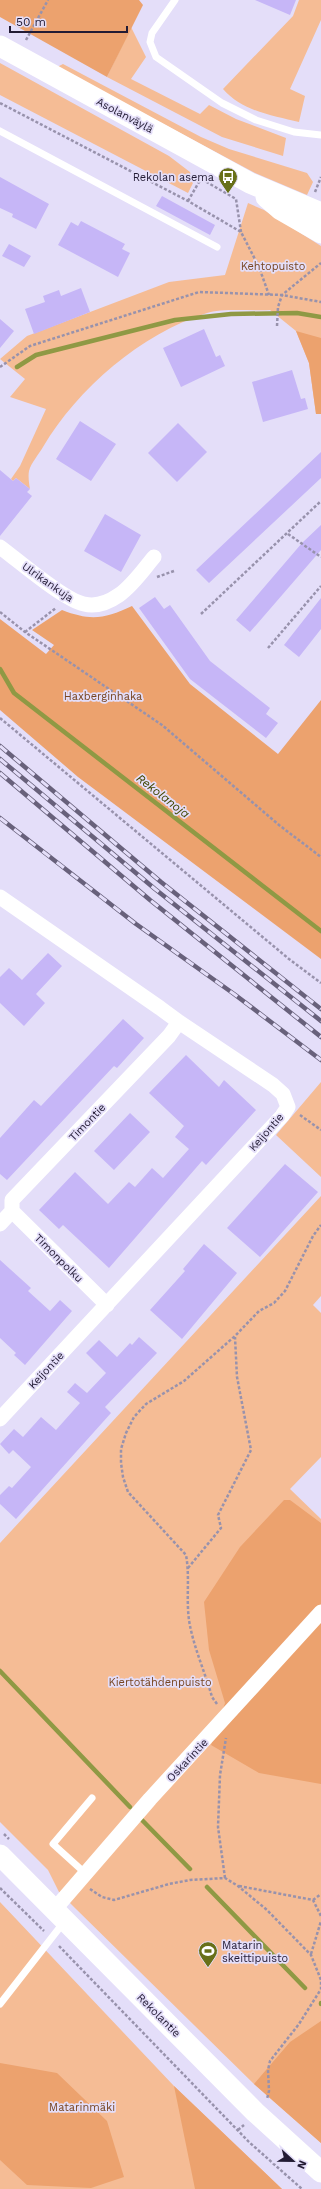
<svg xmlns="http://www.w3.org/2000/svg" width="321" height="2189" font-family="'Work Sans',sans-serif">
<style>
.green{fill:#f5bc95}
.forest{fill:#eca26e}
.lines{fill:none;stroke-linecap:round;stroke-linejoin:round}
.stream{stroke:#8f9944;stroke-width:4.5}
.building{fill:#c6b6f7}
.path{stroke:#9892ac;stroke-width:2.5;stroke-dasharray:3 2;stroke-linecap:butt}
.service{stroke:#fff;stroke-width:7}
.minor{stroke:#fff;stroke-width:15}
.secondary{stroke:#fff;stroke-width:21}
.rail-casing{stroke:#68617b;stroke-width:4.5}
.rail{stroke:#e4def9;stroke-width:3;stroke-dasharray:9;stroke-linecap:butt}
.labels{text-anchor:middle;stroke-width:3.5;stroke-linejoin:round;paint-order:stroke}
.street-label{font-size:11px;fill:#221b34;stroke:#e4def9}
.poi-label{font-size:11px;fill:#221b34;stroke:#e4def9;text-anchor:end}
.park-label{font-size:11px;fill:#784622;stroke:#e4def9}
.water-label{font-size:12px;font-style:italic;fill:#414702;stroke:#e4def9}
</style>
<rect width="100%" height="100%" fill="#e4def9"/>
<path class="green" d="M299,0H321V20L290,89L305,96L299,122C273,116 242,111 223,89L293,16Z
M131,27L146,57L131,79L200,114L209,105L236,119L286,138L283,156L222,137L107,77Z
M0,63L169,156L190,172L193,183L188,193L0,95Z
M63,64L201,137L229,149L307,173L313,182L307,195L255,173L57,67Z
M248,203L264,210L321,246V414H316L309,363L296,331L270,310C254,311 221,308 207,313C141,334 78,388 43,447C39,454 31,463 29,471C28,476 29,484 30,489L16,478L13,481L11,479L20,466L46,409L10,397L25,379L0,359L27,336L169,282L225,275Z
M321,1082V1177L276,1135Z
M321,1196V1296L313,1305L321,1313V1457L290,1489L321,1519V2143L254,2084L75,1908L59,1892L48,1870L0,1822V1543Z
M0,1902L174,2086L282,2189H0Z"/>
<path class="forest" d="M0,0H139L143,5L107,77L0,17Z
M296,331L321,338V414H316L309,363Z
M132,606L190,684L278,754L321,700V959L78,777L0,710V619L46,654L54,645L32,630L62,610C90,621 105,619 132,606Z
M284,1500H290L321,1523V1784L259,1773L211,1745L225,1703L209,1650L204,1602L240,1547Z
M321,2021V2143L254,2084L290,2042Z
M0,2063L57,2073L107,2121L124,2177L91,2188L27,2185L0,2160Z
M174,2086L282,2189H195Z"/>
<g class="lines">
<path class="stream" d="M17,367L36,355L175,320L231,314L297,313L321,317
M0,669L14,693L321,931
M0,1671L130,1807
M141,1819L190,1869
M207,1887L305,1988
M321,2003V2004"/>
</g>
<path class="building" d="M255,0H296L290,15Z
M0,177L49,204L36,229L12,217L13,214L0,208Z
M162,196L215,225L210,235L156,206Z
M81,221L125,244L122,249L130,253L118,277L58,245L71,222L78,226Z
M9,244L31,256L24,267L2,256Z
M81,288L90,312L34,334L25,309L45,302L43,296L59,290L61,296Z
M0,319L14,331L0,348Z
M204,329L216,357L220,355L225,366L181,387L163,348Z
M292,370L301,399L305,398L308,409L263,422L252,382Z
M80,421L116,444L91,481L56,459Z
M178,423L207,452L177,482L148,453Z
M321,452V478L209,583L196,570Z
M0,470L13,481L16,478L30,489L27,492L32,496L0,536Z
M105,514L141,535L121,572L84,551Z
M321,525V550L250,632L236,620L302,543Z
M155,597L164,609L170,605L210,661L270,708L266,714L278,723L266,738L190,679L139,608Z
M321,598V629L299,657L284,645Z
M48,953L62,966L36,994L45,1003L24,1026L0,1003V977L9,968L22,980Z
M123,1019L144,1038L117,1068L114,1066L7,1180L0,1174V1138L34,1100L41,1106Z
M186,1055L219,1087L224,1080L256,1110L206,1165L202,1161L109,1268L63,1225L59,1229L39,1210L75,1172L108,1204L129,1182L135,1187L152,1168L163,1178L189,1149L175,1137L184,1126L149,1093Z
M130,1113L150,1132L114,1170L94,1151Z
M285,1164L318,1192L260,1257L227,1228Z
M204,1244L237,1273L182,1339L150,1310L185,1271L183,1269Z
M0,1260L31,1288L28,1291L50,1311L60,1300L72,1311L25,1365L14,1355L16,1353L0,1338Z
M139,1337L157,1353L105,1407L111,1413L16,1519L0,1504V1495L9,1486L12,1488L31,1467L13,1450L9,1454L0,1444L14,1429L23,1437L41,1417L56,1430L80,1403L67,1392L75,1383L87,1393L106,1373L86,1353L99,1340L117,1357L130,1343L132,1345Z"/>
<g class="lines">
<path class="path" d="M26,40L48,0
M0,103L188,201L241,232L259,267L269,295
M315,192L321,177
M188,201L199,182L203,180L236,199L241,232
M277,326L278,307L282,295L321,263
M0,367L30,346L199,292L282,295L321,302
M288,534L321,557
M157,577L174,571
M0,612L25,632L162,725L279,825L321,857
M201,614L321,501
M25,632L56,608
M268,648L321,586
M0,718L289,959L321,983
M300,1115L321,1130
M188,1568L221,1528L218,1515L251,1450L237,1377L235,1337
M217,1704L212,1697C205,1672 193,1646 189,1620C186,1598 190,1576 186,1555L128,1492L123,1477L121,1463V1449L126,1433L134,1417L146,1404L184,1381L235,1336L259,1311L274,1303L285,1291L313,1236L321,1225
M4,1834L9,1839
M225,1878L218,1827L220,1775L226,1738
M239,1886L313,1900L321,1916
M0,1888L44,1931
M90,1889L102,1897L114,1900L169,1884L190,1880L225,1878L238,1886L267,1910L311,1955L321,1980V1989L299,2024L270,2061L268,2070L269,2091L267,2099
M313,1900L321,1894
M59,1946L249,2142L302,2189
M311,1954L321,1921
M238,2130L244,2125"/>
<path class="service" d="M175,0L152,33L150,42L156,57L222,103L256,120L294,132L321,135
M0,131L217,247
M85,1873L53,1844L92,1798
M0,2004L64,1922"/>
<path class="minor" d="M0,547C19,561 64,600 84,604C96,607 109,602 119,595C133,585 143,570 154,557
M0,897L160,1008L179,1022L273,1085L283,1094L288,1107L282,1116L0,1419
M12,1211L107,1305
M0,1224L12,1211V1200L169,1036L179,1022
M54,1910L150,1799L321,1612"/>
<path class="secondary" d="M0,46L250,183L321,213
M266,197L281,210L321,233
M0,1855L255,2112L321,2172"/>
<defs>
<path id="rail" d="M0,746L161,882L321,1009
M0,759L155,889L321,1021
M0,773L150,900L321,1037
M0,818L136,924L234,994L321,1060"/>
</defs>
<use href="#rail" class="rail-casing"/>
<use href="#rail" class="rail"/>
</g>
<defs>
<symbol id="bus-pin" viewBox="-11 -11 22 30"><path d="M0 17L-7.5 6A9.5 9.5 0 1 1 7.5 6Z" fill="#687018" stroke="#e4def9"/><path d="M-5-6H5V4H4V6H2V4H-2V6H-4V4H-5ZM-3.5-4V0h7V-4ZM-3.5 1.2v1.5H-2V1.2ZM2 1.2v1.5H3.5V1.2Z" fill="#fff"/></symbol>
<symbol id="stadium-pin" viewBox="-11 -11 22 30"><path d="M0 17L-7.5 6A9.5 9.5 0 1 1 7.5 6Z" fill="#687018" stroke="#e4def9"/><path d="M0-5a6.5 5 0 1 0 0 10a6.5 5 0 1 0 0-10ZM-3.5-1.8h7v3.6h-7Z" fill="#fff"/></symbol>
</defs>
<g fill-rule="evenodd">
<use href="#bus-pin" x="217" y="166" width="22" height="30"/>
<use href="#stadium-pin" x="197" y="1940" width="22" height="30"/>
</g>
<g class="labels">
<g class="street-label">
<text transform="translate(125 115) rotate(28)" y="4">Asolanväylä</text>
<text transform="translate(48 582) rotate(35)" y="4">Ulrikankuja</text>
<text transform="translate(87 1122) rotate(-46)" y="4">Timontie</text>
<text transform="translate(266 1132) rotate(-49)" y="4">Keijontie</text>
<text transform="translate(59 1258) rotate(45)" y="4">Timonpolku</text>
<text transform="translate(46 1370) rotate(-47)" y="4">Keijontie</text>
<text transform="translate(187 1760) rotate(-47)" y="4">Oskarintie</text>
<text transform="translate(159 2015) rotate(45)" y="4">Rekolantie</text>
</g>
<g class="poi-label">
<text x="214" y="181">Rekolan asema</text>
<text x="222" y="1949" text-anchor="start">Matarin<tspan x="222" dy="13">skeittipuisto</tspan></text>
</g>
<g class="park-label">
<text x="273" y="270">Kehtopuisto</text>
<text x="103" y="700">Haxberginhaka</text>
<text x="160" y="1686">Kiertotähdenpuisto</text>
<text x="82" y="2111">Matarinmäki</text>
</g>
<g class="water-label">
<text transform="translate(163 796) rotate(38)" y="4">Rekolanoja</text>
</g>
</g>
<g transform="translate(293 2161) rotate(112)" stroke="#e4def9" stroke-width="3" paint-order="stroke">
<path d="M0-3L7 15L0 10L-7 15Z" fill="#221b34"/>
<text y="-6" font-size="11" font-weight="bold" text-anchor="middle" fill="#221b34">N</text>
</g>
<path d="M10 26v6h117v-6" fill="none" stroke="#221b34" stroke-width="2"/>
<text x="16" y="26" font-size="12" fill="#221b34" stroke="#e4def9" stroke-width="3" paint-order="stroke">50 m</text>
</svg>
